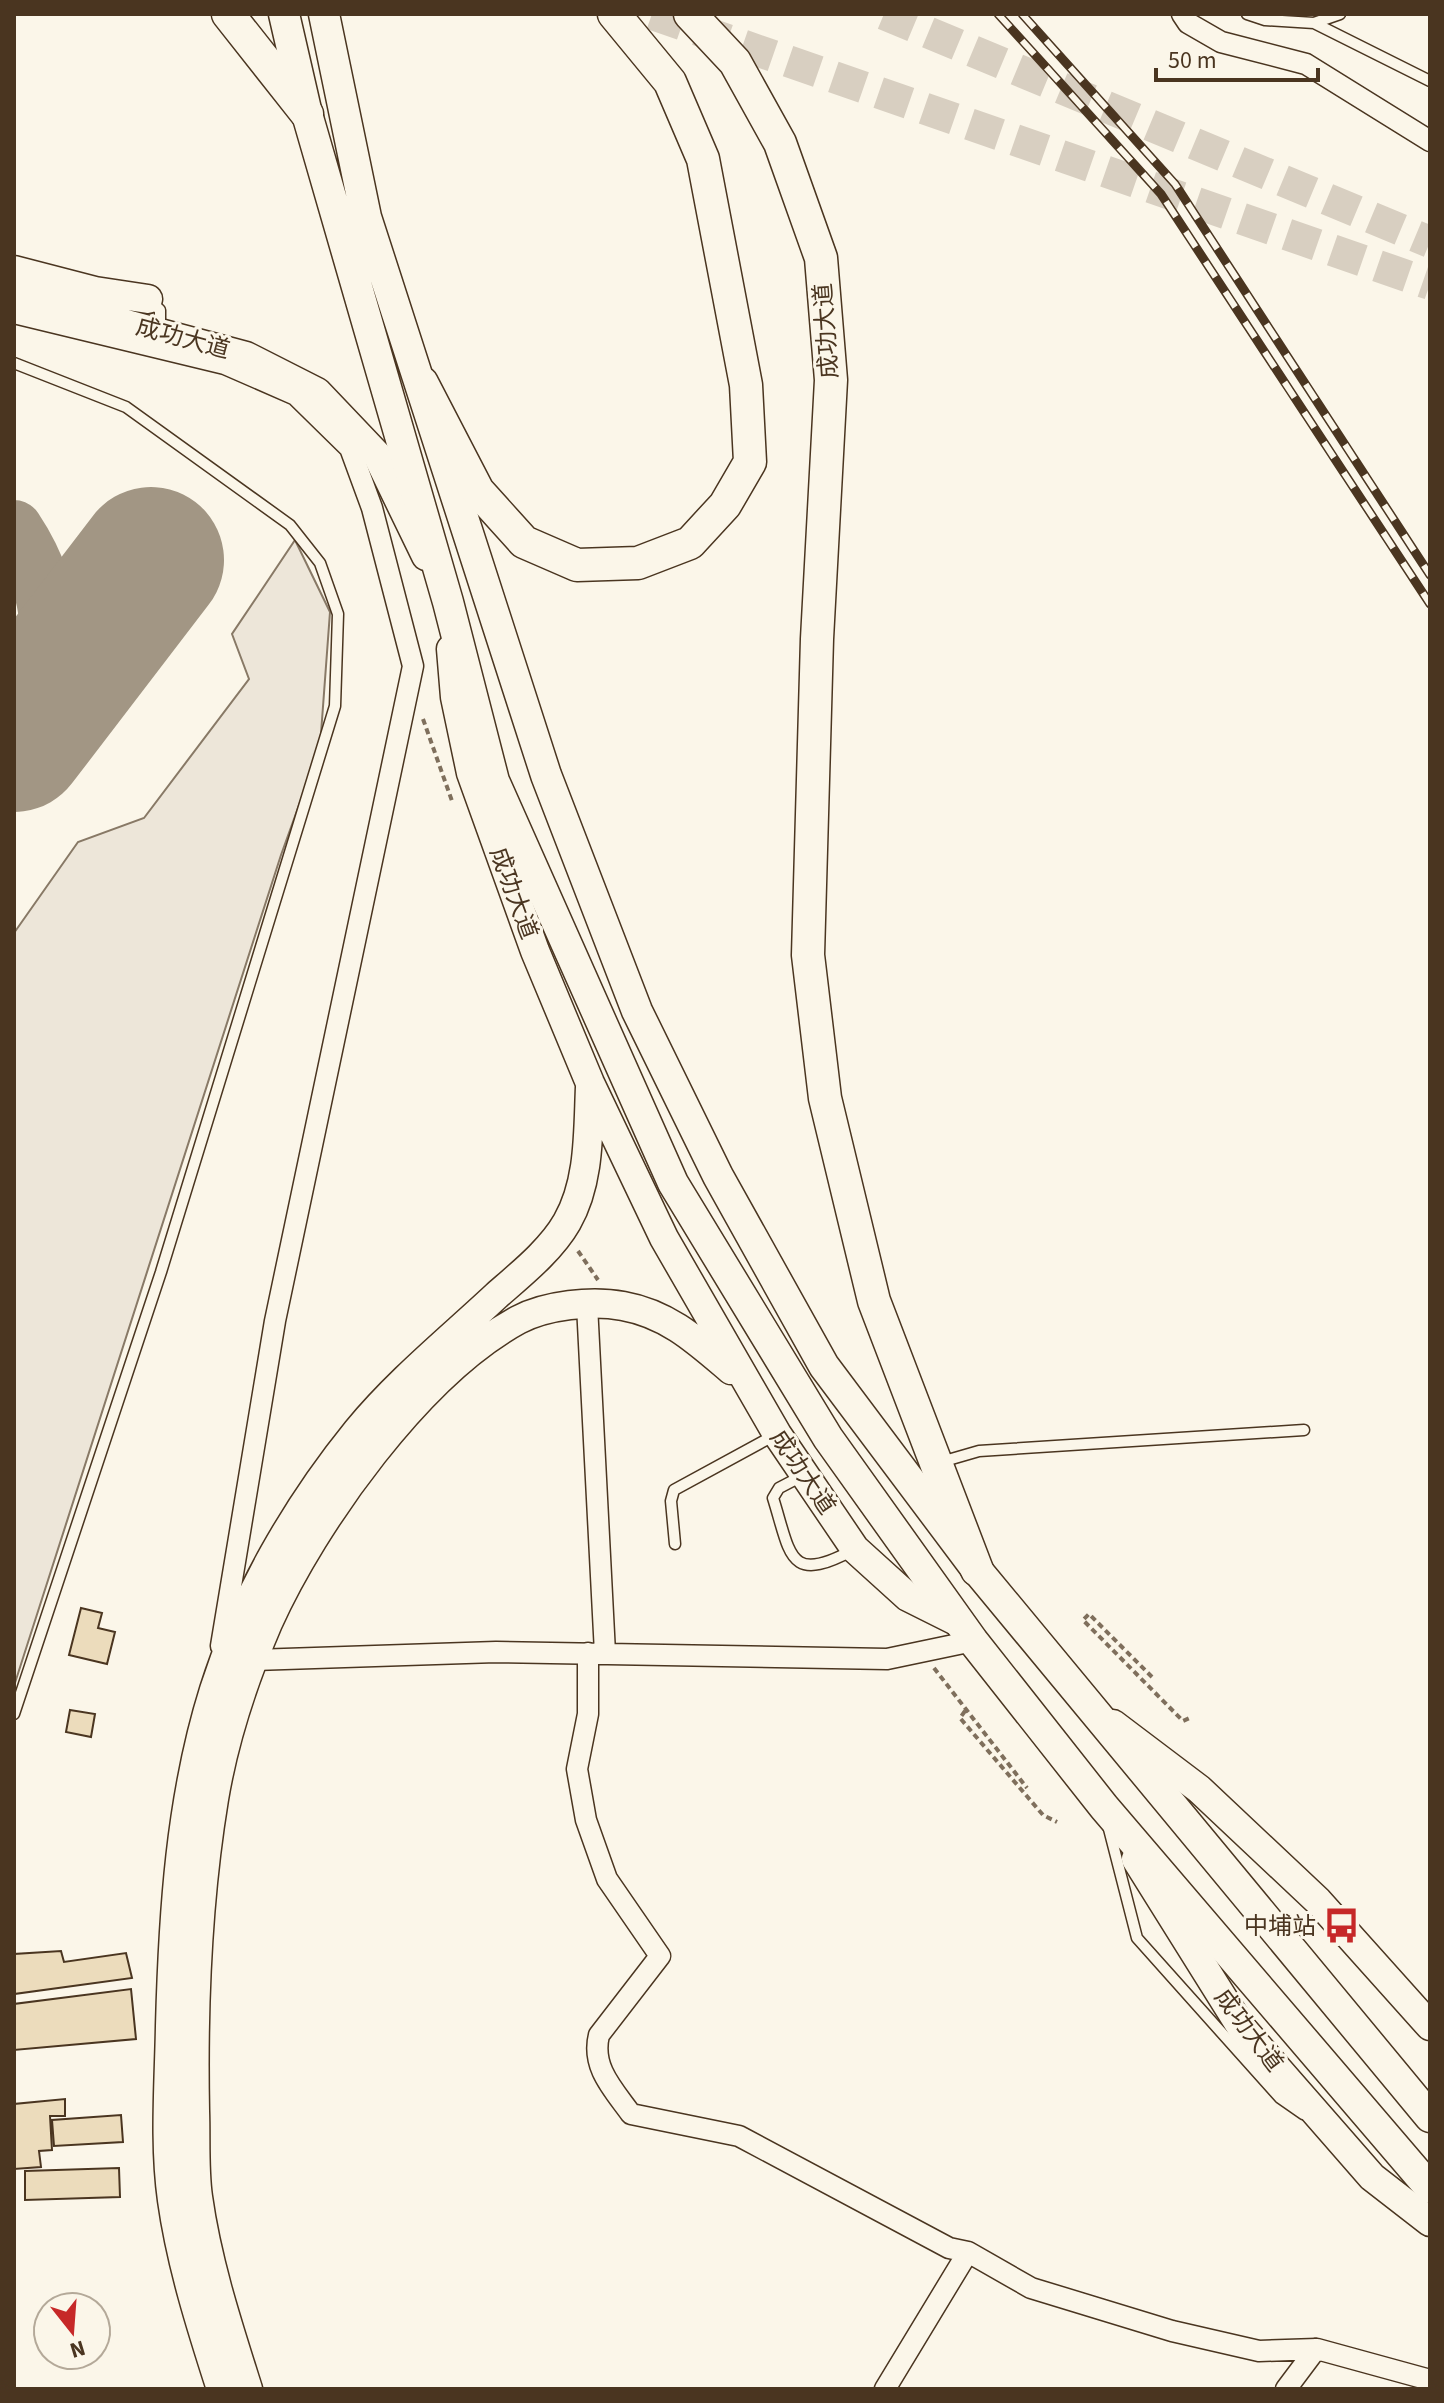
<svg xmlns="http://www.w3.org/2000/svg" width="1444" height="2403" font-family="'Source Sans 3','Noto Sans SC',sans-serif">
<style>
.green{fill:#ede6d9;stroke:#887966;stroke-width:2}
.lines{fill:none;stroke-linecap:round;stroke-linejoin:round}
.taxiway{stroke:#a29684;stroke-width:58}
.runway{stroke:#a29684;stroke-width:146}
.building{fill:#ecdcbc;stroke:#4a3520;stroke-width:2}
.trunk-tunnel{stroke:#d8cfc1;stroke-width:32;stroke-dasharray:32 16;stroke-linecap:butt}
.service-casing{stroke:#4a3520;stroke-width:13}
.minor-casing{stroke:#4a3520;stroke-width:23}
.secondary-casing{stroke:#4a3520;stroke-width:31}
.primary-casing{stroke:#4a3520;stroke-width:33}
.trunk-casing{stroke:#4a3520;stroke-width:35}
.path{stroke:#7f6f5c;stroke-width:4;stroke-dasharray:6 4;stroke-linecap:butt}
.service{stroke:#fbf6e9;stroke-width:10}
.minor{stroke:#fbf6e9;stroke-width:20}
.secondary{stroke:#fbf6e9;stroke-width:28}
.primary{stroke:#fbf6e9;stroke-width:30}
.trunk{stroke:#fbf6e9;stroke-width:32}
.rail-casing{stroke:#4a3520;stroke-width:9}
.rail{stroke:#fbf6e9;stroke-width:6;stroke-dasharray:18;stroke-linecap:butt}
.labels{text-anchor:middle;stroke-width:6;stroke-linejoin:round;paint-order:stroke}
.street-label{font-size:24px;fill:#4a3520;stroke:#fbf6e9}
.poi-label{font-size:24px;fill:#4a3520;stroke:#fbf6e9;text-anchor:end}
</style>
<rect width="100%" height="100%" fill="#fbf6e9"/>
<path class="green" d="M295,540L330,612L320,747L281,855L14,1686V933L78,842L144,818L249,679L232,634Z"/>
<g class="lines">
<path class="taxiway" d="M14,529C60,598 61,670 14,739"/>
<path class="runway" d="M14,739L151,560"/>
</g>
<path class="building" d="M81,1608L102,1613L98,1628L115,1632L107,1664L69,1655Z
M70,1710L95,1714L91,1737L66,1732Z
M61,1951L64,1962L126,1953L132,1978L14,1994V1954Z
M131,1989L136,2039L14,2050V2004Z
M65,2099V2116H50L52,2150L39,2151L41,2167L14,2169V2104Z
M121,2115L123,2142L54,2146L52,2120Z
M119,2168L120,2197L25,2200V2171Z"/>
<g class="lines">
<path class="trunk-tunnel" d="M652,14L1430,284
M884,14L1430,242"/>
<defs>
<path id="service" d="M1247,14L1265,20L1314,23L1430,81
M1314,23L1340,14
M148,299L160,310V322L155,327
M14,363L126,407L290,525L320,563L338,614L335,706L161,1272L14,1714
M941,1462L979,1451L1304,1430
M802,1476L779,1488L773,1498C791,1555 788,1585 853,1550
M675,1544L671,1501L674,1490L775,1435
M1109,1829L1137,1938L1280,2098L1303,2114"/>
<path id="minor" d="M1182,14L1188,23L1221,42L1306,64L1430,141
M14,313L225,364L296,395L350,448L372,508L413,666L275,1321L221,1646
M587,1305L605,1653
M588,1653V1714L577,1769L586,1820L607,1879L660,1956L599,2035C591,2067 613,2089 631,2114L739,2136L949,2248L968,2252L1031,2288L1172,2331L1259,2351L1317,2349L1430,2380
M254,1660L496,1652L887,1659L973,1641
M885,2389L968,2252
M1286,2389L1316,2349"/>
<path id="secondary" d="M14,270L95,291L148,299
M14,294L246,356L317,392L377,455L426,556
M451,649L455,697L471,773L535,951L590,1083L664,1238L777,1434L855,1549L908,1597L960,1623
M1113,1724L1199,1789L1318,1901L1430,2026
M1136,1859L1241,2027L1372,2177L1430,2222
M221,2389C201,2327 181,2264 172,2200C164,2144 169,2083 170,2026C173,1914 180,1798 214,1690C243,1598 296,1506 357,1431C398,1381 450,1339 497,1295C521,1274 551,1250 567,1222C590,1182 588,1132 590,1087
M248,2389C228,2326 207,2262 198,2197C194,2169 196,2139 195,2111C193,2008 197,1902 214,1799C224,1739 244,1679 268,1623C314,1521 419,1374 518,1320C546,1305 592,1300 623,1306C668,1314 697,1341 731,1370"/>
<path id="primary" d="M284,14L307,114L448,602L494,781L673,1183L828,1438L973,1641L1104,1807L1430,2188
M324,14L366,217L546,775L637,1011L718,1176L824,1366L977,1570L1430,2117"/>
<path id="trunk" d="M228,14L307,114
M690,14L735,62L780,143L821,258L831,380L817,639L808,955L825,1098L874,1301L977,1570
M422,383L478,491L524,542L577,565L638,563L690,543L725,505L750,462L746,385L703,159L670,82L614,14"/>
</defs>
<use href="#service" class="service-casing"/>
<use href="#minor" class="minor-casing"/>
<use href="#secondary" class="secondary-casing"/>
<use href="#primary" class="primary-casing"/>
<use href="#trunk" class="trunk-casing"/>
<path class="path" d="M423,719L452,801
M578,1251L598,1280
M934,1668L1027,1788
M1152,1677L1089,1614L1083,1620L1183,1721L1192,1717
M965,1711L960,1718L1043,1815L1057,1822"/>
<use href="#service" class="service"/>
<use href="#minor" class="minor"/>
<use href="#secondary" class="secondary"/>
<use href="#primary" class="primary"/>
<use href="#trunk" class="trunk"/>
<defs>
<path id="rail" d="M998,14L1161,194L1430,604
M1022,14L1175,184L1430,575"/>
</defs>
<use href="#rail" class="rail-casing"/>
<use href="#rail" class="rail"/>
</g>
<defs>
<symbol id="bus-bare" viewBox="-9 -9 18 18"><path d="M-5-6H5V4H4V6H2V4H-2V6H-4V4H-5ZM-3.5-4V0h7V-4ZM-3.5 1.2v1.5H-2V1.2ZM2 1.2v1.5H3.5V1.2Z" fill="#c62828" stroke="#fbf6e9" stroke-width="2.5" paint-order="stroke"/></symbol>
</defs>
<g fill-rule="evenodd">
<use href="#bus-bare" x="1316" y="1900" width="51" height="51"/>
</g>
<g class="labels">
<g class="street-label">
<text transform="translate(826 331) rotate(-94)" y="8">成功大道</text>
<text transform="translate(183 338) rotate(15)" y="8">成功大道</text>
<text transform="translate(514 893) rotate(70)" y="8">成功大道</text>
<text transform="translate(803 1472) rotate(56)" y="8">成功大道</text>
<text transform="translate(1249 2030) rotate(53)" y="8">成功大道</text>
</g>
<g class="poi-label">
<text x="1316" y="1934">中埔站</text>
</g>
</g>
<rect width="1444" height="2403" fill="none" stroke="#4a3520" stroke-width="32"/>
<g transform="translate(72 2331) rotate(163)"><circle r="38" fill="#fbf6e9" stroke="#b4a999" stroke-width="2"/>
<path d="M0-6L14 30L0 20L-14 30Z" fill="#c62828"/>
<text y="-12" font-size="22" font-weight="bold" text-anchor="middle" fill="#4a3520">N</text>
</g>
<path d="M1156 68v12h162v-12" fill="none" stroke="#4a3520" stroke-width="4"/>
<text x="1168" y="68" font-size="24" fill="#4a3520" stroke="#fbf6e9" stroke-width="6" paint-order="stroke">50 m</text>
</svg>
